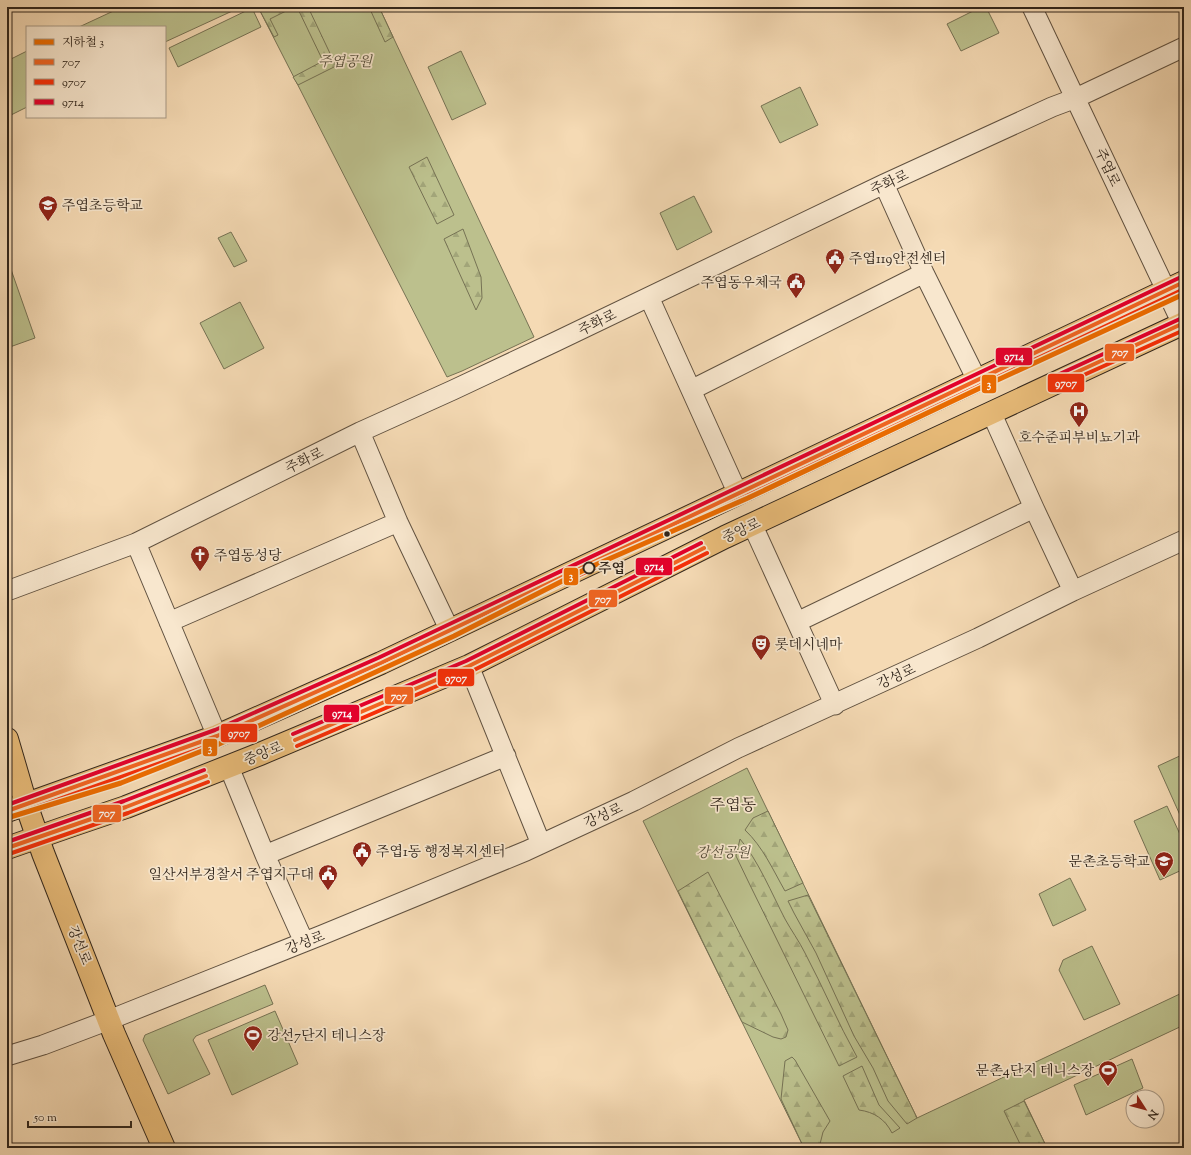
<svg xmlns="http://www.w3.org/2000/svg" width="1191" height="1155" font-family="'Sorts Mill Goudy','Noto Serif KR',serif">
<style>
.green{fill:#bcc08d;stroke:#767254}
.forest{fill:url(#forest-firs);stroke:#767254}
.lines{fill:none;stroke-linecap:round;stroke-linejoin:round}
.minor-casing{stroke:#615241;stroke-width:21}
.major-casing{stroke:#30251b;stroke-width:24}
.minor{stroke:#f8e7ce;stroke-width:19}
.major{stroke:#eabd7a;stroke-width:22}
.bus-1-casing{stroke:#f8e7ce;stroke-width:7}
.bus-2-casing{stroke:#f8e7ce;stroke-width:7}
.bus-3-casing{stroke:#f8e7ce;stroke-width:7}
.bus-1{stroke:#f26522;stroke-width:4}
.bus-2{stroke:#f72f08;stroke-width:4}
.bus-3{stroke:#e4002b;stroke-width:4}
.metro-1-casing{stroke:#f8e7ce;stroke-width:8}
.metro-1{stroke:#ed6c00;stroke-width:5}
.bus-dot{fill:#30251b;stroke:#f8e7ce;stroke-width:1.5}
.stop-dot{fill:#f8e7ce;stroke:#30251b;stroke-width:2}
.labels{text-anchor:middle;stroke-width:3.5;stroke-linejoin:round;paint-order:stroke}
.park-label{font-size:14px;font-style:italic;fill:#534c38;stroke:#f8e7ce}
.street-label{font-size:14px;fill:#30251b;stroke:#f8e7ce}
.poi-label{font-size:14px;fill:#30251b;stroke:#f8e7ce;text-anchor:start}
.stop-label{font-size:14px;font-weight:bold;fill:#30251b;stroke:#f8e7ce;text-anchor:start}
.quarter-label{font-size:16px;fill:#30251b;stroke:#f8e7ce}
.line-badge{stroke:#f8e7ce;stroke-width:1.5}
.badge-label{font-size:11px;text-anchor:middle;font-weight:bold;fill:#fff}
</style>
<defs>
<pattern id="forest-firs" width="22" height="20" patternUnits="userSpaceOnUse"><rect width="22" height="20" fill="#bcc08d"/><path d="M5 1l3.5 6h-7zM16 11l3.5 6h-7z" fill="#a2a579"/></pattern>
</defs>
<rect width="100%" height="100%" fill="#f5dab4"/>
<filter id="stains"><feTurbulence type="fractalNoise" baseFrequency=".005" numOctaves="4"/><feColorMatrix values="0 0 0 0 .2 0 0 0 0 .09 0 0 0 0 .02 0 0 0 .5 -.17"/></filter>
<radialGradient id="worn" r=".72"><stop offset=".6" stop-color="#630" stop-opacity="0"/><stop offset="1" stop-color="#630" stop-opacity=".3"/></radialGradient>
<path class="green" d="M122,7H241L165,42V27H79Z
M258,7H379L534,337L462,371L447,377Z
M981,7H986L999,33L961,51L947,24Z
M252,8L261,27L178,67L169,48Z
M27,51V107L7,117V61Z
M461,51L486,104L452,120L428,67Z
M800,87L818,125L780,143L761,106Z
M694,196L712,232L677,250L660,213Z
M231,232L247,261L234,267L218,238Z
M7,258L35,338L7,348Z
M240,302L264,348L224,369L200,323Z
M1184,754V824L1158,766Z
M747,768L917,1118L1184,992V1025L1150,1041L1024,1100L1047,1148H804L643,821Z
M1167,806L1184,843V869L1160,880L1134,821Z
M1070,878L1086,910L1053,926L1039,894Z
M1092,946L1120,1004L1084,1020L1059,970L1063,960Z
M265,985L273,1004L196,1036L193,1040L210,1074L168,1094L143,1040L145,1035Z
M275,1011L298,1064L232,1095L208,1040Z
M1132,1059L1143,1088L1086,1115L1074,1085Z"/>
<path class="forest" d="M258,7H294L270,19L278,35L274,37Z
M297,7H308L336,66L298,85L293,77L323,61Z
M369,7H379L393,37L385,42Z
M427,157L454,215L437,224L409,167Z
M463,229L481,277L482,298L476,310L444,239Z
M768,811L803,883L785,891C773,870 763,847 745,830L753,818Z
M740,839C758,860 772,894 785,919C791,930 799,941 805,953C823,987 838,1023 857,1057L839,1066L749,883L736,856Z
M708,872L781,1014L788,1030L786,1037L781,1039L773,1037L742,1022L678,891Z
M808,895L917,1118L907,1124L888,1101L873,1068L854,1036L816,953L794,913L788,901Z
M792,1057L795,1060L830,1121L823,1132L819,1148H804L781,1099L785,1061Z
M862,1066L879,1105L900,1128L892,1133C885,1119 874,1112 859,1110L843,1076Z
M1024,1101L1047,1148H1022L1004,1111Z"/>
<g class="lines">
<defs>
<path id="minor" d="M1032,7L1184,328
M884,184L924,273L977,380
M649,297L738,494
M691,390L924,273
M991,412L1034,508L1073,591
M360,432L398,522L450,631
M752,524L830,695L835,705
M136,543L217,736
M7,591L136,543L360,432L453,390L555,342L884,184L1052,107L1076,98L1184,47
M169,622L398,522
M797,622L1034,508
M469,666L541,844
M229,767L265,855L304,942
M265,855L506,756
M7,1056L43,1045L109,1020L322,935L526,851L634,801L738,748L978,638L1073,591L1184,540"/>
<path id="major" d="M7,739L26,804L43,853L114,1034L164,1148
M7,811L217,736L381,663L1184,282
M7,848L70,826L126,807L260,754L469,666L725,537L1184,323"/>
</defs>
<use href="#minor" class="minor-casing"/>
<use href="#major" class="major-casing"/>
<use href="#minor" class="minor"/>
<use href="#major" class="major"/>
<defs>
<path id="bus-1" d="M1055,382L1184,323
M295,740L469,666L704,548
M7,811L217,736L381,663L1184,282
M7,848L126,807L206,776"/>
<path id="bus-2" d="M1057,387L1184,330
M297,746L472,671L707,553
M9,817L219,742L383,668L1184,289
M9,854L128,813L208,782"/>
<path id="bus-3" d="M1053,377L1182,318
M293,734L466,661L701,543
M7,805L215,730L378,658L1181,277
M7,842L124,801L204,770"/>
</defs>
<use href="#bus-1" class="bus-1-casing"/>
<use href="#bus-2" class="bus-2-casing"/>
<use href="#bus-3" class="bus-3-casing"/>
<use href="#bus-1" class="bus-1"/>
<use href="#bus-2" class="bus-2"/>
<use href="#bus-3" class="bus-3"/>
<defs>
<path id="metro-1" d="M7,818L121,783L217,745L454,636L586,569L748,498L980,388L1184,294"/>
</defs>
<use href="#metro-1" class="metro-1-casing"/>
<use href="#metro-1" class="metro-1"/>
</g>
<defs>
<symbol id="school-pin" viewBox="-11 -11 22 30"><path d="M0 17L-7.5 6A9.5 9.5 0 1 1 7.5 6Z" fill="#8f2418" stroke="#f8e7ce"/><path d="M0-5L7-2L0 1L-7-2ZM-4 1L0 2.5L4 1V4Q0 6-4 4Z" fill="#fff"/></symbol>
<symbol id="civic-pin" viewBox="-11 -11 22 30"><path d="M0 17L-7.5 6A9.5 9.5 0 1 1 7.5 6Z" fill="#8f2418" stroke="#f8e7ce"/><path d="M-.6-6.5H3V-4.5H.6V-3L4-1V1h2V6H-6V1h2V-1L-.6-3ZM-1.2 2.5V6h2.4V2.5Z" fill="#fff"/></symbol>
<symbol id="hospital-pin" viewBox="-11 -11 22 30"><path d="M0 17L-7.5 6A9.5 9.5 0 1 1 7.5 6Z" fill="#8f2418" stroke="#f8e7ce"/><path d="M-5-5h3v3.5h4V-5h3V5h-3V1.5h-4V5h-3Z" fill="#fff"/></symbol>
<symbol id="church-pin" viewBox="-11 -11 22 30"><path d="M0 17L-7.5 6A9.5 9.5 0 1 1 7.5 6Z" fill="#8f2418" stroke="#f8e7ce"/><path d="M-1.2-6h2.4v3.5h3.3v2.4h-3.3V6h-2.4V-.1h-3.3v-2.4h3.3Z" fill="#fff"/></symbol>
<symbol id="theatre-pin" viewBox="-11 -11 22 30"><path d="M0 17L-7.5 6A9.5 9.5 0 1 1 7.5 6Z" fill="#8f2418" stroke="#f8e7ce"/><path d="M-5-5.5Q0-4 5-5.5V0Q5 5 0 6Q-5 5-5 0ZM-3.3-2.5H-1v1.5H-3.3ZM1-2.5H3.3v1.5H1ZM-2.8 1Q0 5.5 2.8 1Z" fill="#fff"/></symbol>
<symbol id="stadium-pin" viewBox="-11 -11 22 30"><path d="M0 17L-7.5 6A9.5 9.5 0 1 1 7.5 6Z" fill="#8f2418" stroke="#f8e7ce"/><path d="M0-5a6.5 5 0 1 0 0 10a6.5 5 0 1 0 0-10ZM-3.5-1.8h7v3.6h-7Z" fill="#fff"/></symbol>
</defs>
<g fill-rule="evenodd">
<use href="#school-pin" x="37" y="194" width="22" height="30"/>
<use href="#civic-pin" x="824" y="247" width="22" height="30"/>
<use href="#civic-pin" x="785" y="271" width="22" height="30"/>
<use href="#hospital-pin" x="1068" y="400" width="22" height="30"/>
<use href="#church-pin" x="189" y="544" width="22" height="30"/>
<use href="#theatre-pin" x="750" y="633" width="22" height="30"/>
<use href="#civic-pin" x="351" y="840" width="22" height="30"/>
<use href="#school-pin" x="1153" y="850" width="22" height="30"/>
<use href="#civic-pin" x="317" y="863" width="22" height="30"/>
<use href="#stadium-pin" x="242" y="1024" width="22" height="30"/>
<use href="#stadium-pin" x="1097" y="1059" width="22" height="30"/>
</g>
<circle class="bus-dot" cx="667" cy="534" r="3.5"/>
<circle class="stop-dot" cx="589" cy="568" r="5.5"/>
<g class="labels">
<g class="park-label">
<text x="345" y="66">주엽공원</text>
<text x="723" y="857">강선공원</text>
</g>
<g class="street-label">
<text transform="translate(1108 167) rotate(65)" y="5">주엽로</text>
<text transform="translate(889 182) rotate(-25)" y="5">주화로</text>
<text transform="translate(597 322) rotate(-26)" y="5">주화로</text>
<text transform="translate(304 460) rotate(-26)" y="5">주화로</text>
<text transform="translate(741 530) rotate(-25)" y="5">중앙로</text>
<text transform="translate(896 676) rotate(-25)" y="5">강성로</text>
<text transform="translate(263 753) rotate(-22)" y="5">중앙로</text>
<text transform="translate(603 815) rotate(-25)" y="5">강성로</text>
<text transform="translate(305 942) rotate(-21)" y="5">강성로</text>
<text transform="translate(80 945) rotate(68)" y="5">강선로</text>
</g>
<g class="poi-label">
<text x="62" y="210">주엽초등학교</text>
<text x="849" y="263">주엽119안전센터</text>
<text x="782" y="287" text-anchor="end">주엽동우체국</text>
<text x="1079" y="442" text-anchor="middle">호수준피부비뇨기과</text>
<text x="214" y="560">주엽동성당</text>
<text x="775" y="649">롯데시네마</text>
<text x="376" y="856">주엽1동 행정복지센터</text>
<text x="1150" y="866" text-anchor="end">문촌초등학교</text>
<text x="314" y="879" text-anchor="end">일산서부경찰서 주엽지구대</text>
<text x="267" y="1040">강선7단지 테니스장</text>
<text x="1094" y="1075" text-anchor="end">문촌4단지 테니스장</text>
</g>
<g class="stop-label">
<text x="598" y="573">주엽</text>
</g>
<g class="quarter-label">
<text x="733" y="810">주엽동</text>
</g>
</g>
<g class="line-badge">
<rect x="1104" y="343" width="31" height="19" rx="4" fill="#f26522"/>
<rect x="995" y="347" width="38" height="19" rx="4" fill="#e4002b"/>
<rect x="1047" y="373" width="38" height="20" rx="4" fill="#f72f08"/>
<rect x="981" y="374" width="16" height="20" rx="4" fill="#ed6c00"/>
<rect x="635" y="557" width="38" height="19" rx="4" fill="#e4002b"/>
<rect x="563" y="567" width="16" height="19" rx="4" fill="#ed6c00"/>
<rect x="588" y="589" width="30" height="19" rx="4" fill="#f26522"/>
<rect x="437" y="668" width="38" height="19" rx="4" fill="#f72f08"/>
<rect x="384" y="686" width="30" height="19" rx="4" fill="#f26522"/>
<rect x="323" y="704" width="37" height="19" rx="4" fill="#e4002b"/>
<rect x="220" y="723" width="38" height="20" rx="4" fill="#f72f08"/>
<rect x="202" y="738" width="16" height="19" rx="4" fill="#ed6c00"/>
<rect x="92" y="804" width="30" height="19" rx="4" fill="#f26522"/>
</g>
<g class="badge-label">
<text x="1120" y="356">707</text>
<text x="1014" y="360">9714</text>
<text x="1066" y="387">9707</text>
<text x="989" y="388">3</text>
<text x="654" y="570">9714</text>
<text x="571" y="580">3</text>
<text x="603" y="603">707</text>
<text x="456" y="682">9707</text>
<text x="399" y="700">707</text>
<text x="342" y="717">9714</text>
<text x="239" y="737">9707</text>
<text x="210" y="752">3</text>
<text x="107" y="817">707</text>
</g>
<rect width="1191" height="1155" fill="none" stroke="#f5dab4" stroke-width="24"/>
<rect x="8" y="8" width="1175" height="1139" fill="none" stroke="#30251b" stroke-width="2"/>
<rect x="12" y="12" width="1167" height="1131" fill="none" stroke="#30251b"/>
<rect x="26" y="26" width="140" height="92" fill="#f8e7ce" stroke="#a89986"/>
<rect x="34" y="39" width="20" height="6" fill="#ed6c00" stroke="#a89986"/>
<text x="62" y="46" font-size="12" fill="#30251b">지하철 3</text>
<rect x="34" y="59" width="20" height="6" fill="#f26522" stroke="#a89986"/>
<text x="62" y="66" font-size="12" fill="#30251b">707</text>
<rect x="34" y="79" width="20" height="6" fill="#f72f08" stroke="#a89986"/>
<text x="62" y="86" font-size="12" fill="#30251b">9707</text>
<rect x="34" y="99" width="20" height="6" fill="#e4002b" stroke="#a89986"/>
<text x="62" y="106" font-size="12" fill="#30251b">9714</text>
<g transform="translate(1145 1109) rotate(126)"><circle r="19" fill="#f8e7ce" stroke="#a89986"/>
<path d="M0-3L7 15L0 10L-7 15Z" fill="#8f2418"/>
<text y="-6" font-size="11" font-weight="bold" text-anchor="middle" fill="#30251b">N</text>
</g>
<path d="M28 1121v6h103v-6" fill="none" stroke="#30251b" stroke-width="2"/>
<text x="34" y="1121" font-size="12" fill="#30251b" stroke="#f8e7ce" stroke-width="3" paint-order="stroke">50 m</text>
<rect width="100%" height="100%" filter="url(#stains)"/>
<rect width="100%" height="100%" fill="url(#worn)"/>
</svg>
